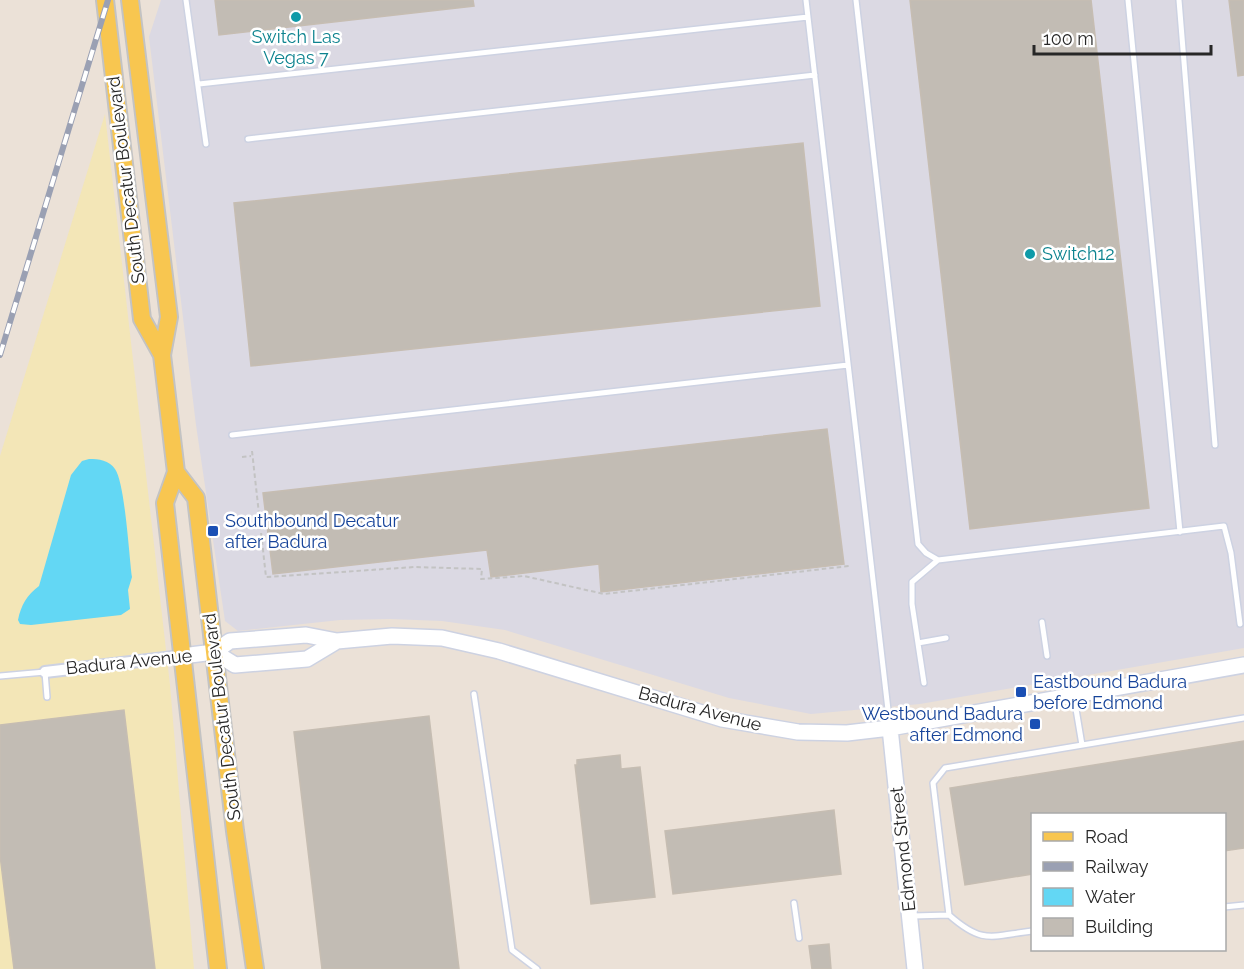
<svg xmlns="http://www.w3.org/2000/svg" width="1244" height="969" font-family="Raleway,sans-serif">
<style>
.industrial{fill:#dbd9e3}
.sand{fill:#f3e6b7}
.water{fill:#63d7f4}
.building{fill:#c2bcb4;stroke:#c6bdb2;stroke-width:1.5}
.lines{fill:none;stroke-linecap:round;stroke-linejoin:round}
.lane-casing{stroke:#cdd2e2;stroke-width:8}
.street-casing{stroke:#cdd2e2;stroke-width:14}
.secondary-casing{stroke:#cdd2e2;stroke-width:18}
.primary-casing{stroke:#c3c3c3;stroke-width:20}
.path{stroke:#c3c3c3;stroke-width:2;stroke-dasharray:4.5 3;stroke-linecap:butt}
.lane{stroke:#fff;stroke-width:5}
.street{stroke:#fff;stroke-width:10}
.secondary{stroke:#fff;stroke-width:15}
.primary{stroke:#f8c650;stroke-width:16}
.rail-casing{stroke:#9aa0b3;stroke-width:6}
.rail{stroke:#fff;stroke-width:4;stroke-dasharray:11;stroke-linecap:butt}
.culture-dot{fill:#0f9aa8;stroke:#fff;stroke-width:2}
.transit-dot{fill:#1a4fb4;stroke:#fff;stroke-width:2}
.labels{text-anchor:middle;stroke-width:5;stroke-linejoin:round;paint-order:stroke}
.culture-label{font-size:18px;fill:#0d838f;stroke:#fff}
.street-label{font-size:18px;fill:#272727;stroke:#fff}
.transit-label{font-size:18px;fill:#164399;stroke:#fff;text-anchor:start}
</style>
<rect width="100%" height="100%" fill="#ebe1d7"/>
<path class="industrial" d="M161,0H1244V648L920,704L811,714L729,698L505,630L442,621L390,619L340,620L238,631L225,621L196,425L149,37Z"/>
<path class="sand" d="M105,114L170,685L194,969H0V456Z"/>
<path class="water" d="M89,459C99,459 109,460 115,469C125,483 129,556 132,577L128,590L130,609L121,615L31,625L20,624L18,620C21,605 27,595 39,586L71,475L82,461Z"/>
<path class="building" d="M215,0H473L474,6L219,35Z
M910,0H1091L1149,508L970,529Z
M1229,0H1244V75L1238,76Z
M803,143L820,306L251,366L234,203Z
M827,429L844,564L601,592L599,564L491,577L487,550L273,574L263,493Z
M124,710L155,969H14L0,855V725Z
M429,716L459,969H322L294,732Z
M1244,741V848L1224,851V814H1032V874L965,885L950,788Z
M620,755L621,769L640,767L655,897L591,904L575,765H577V760Z
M834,810L841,874L673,894L665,831Z
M829,944L831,969H812L809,946Z"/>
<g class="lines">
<defs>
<path id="lane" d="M186,0L206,144
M806,0L890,727
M856,0L918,544L926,553L938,560L1224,526L1231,553L1240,624
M1128,0L1180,532
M1179,0L1215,445
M199,84L808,17
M248,139L815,75
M232,435L848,365
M1042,622L1047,656
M918,643L946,638
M0,676L45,672L47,697
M924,683L912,604V582L938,560
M474,694L512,950L537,969
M1074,697L1082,745
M794,903L799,938
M1224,907L1244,905
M949,915L933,783L945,768L1244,718
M913,916L949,915C983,945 991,936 1032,931"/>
<path id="street" d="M45,672L182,656"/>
<path id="secondary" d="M214,652L235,665L307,659L337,641
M182,656L214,652L230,641L306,635L337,641L392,636L442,638L499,651L722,719L798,732L847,733L890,728L1244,665
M890,728L915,969"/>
<path id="primary" d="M105,0L142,319L162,355
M130,0L169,317L162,355L176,472L165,503L218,969
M176,472L196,498L235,831L255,969"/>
</defs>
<use href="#lane" class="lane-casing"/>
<use href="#street" class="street-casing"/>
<use href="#secondary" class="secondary-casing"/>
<use href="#primary" class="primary-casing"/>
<path class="path" d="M252,451L266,577L415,567L482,569L481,579L524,576L604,594L849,566
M242,457L251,456"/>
<use href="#lane" class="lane"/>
<use href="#street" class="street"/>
<use href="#secondary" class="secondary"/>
<use href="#primary" class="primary"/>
<defs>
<path id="rail" d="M0,355L108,0"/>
</defs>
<use href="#rail" class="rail-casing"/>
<use href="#rail" class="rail"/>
</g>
<g class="culture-dot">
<circle cx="296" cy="17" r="6"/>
<circle cx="1030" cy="254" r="6"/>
</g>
<g class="transit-dot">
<rect x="207" y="525" width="12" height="12" rx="3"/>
<rect x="1015" y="686" width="12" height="12" rx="3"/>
<rect x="1029" y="718" width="12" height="12" rx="3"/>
</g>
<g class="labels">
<g class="culture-label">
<text x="296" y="43">Switch Las<tspan x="296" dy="21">Vegas 7</tspan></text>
<text x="1042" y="260" text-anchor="start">Switch12</text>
</g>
<g class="street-label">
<text transform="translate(126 180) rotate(-97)" y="6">South Decatur Boulevard</text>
<text transform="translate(129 662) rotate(-6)" y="6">Badura Avenue</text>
<text transform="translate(700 709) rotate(15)" y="6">Badura Avenue</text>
<text transform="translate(222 717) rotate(-97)" y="6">South Decatur Boulevard</text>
<text transform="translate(903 849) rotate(-96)" y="6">Edmond Street</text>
</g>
<g class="transit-label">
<text x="225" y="527">Southbound Decatur<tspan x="225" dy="21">after Badura</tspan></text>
<text x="1033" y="688">Eastbound Badura<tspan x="1033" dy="21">before Edmond</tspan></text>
<text x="1023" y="720" text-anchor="end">Westbound Badura<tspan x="1023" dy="21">after Edmond</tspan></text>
</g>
</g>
<rect x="1031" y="813" width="195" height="138" fill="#ffffff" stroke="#a9a9a9" stroke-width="1.5"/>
<rect x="1043" y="832" width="30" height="9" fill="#f8c650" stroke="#a9a9a9" stroke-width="1.5"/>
<text x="1085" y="843" font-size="18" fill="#272727">Road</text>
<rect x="1043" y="862" width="30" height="9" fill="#9aa0b3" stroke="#a9a9a9" stroke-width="1.5"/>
<text x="1085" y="873" font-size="18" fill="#272727">Railway</text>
<rect x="1043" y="888" width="30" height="18" fill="#63d7f4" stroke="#a9a9a9" stroke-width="1.5"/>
<text x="1085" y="903" font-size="18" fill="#272727">Water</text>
<rect x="1043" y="918" width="30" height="18" fill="#c2bcb4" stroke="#a9a9a9" stroke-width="1.5"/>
<text x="1085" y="933" font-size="18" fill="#272727">Building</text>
<path d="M1034 45v9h177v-9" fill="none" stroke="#272727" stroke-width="3"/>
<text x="1043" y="45" font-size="18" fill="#272727" stroke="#ffffff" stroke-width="4.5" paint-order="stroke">100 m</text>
</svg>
